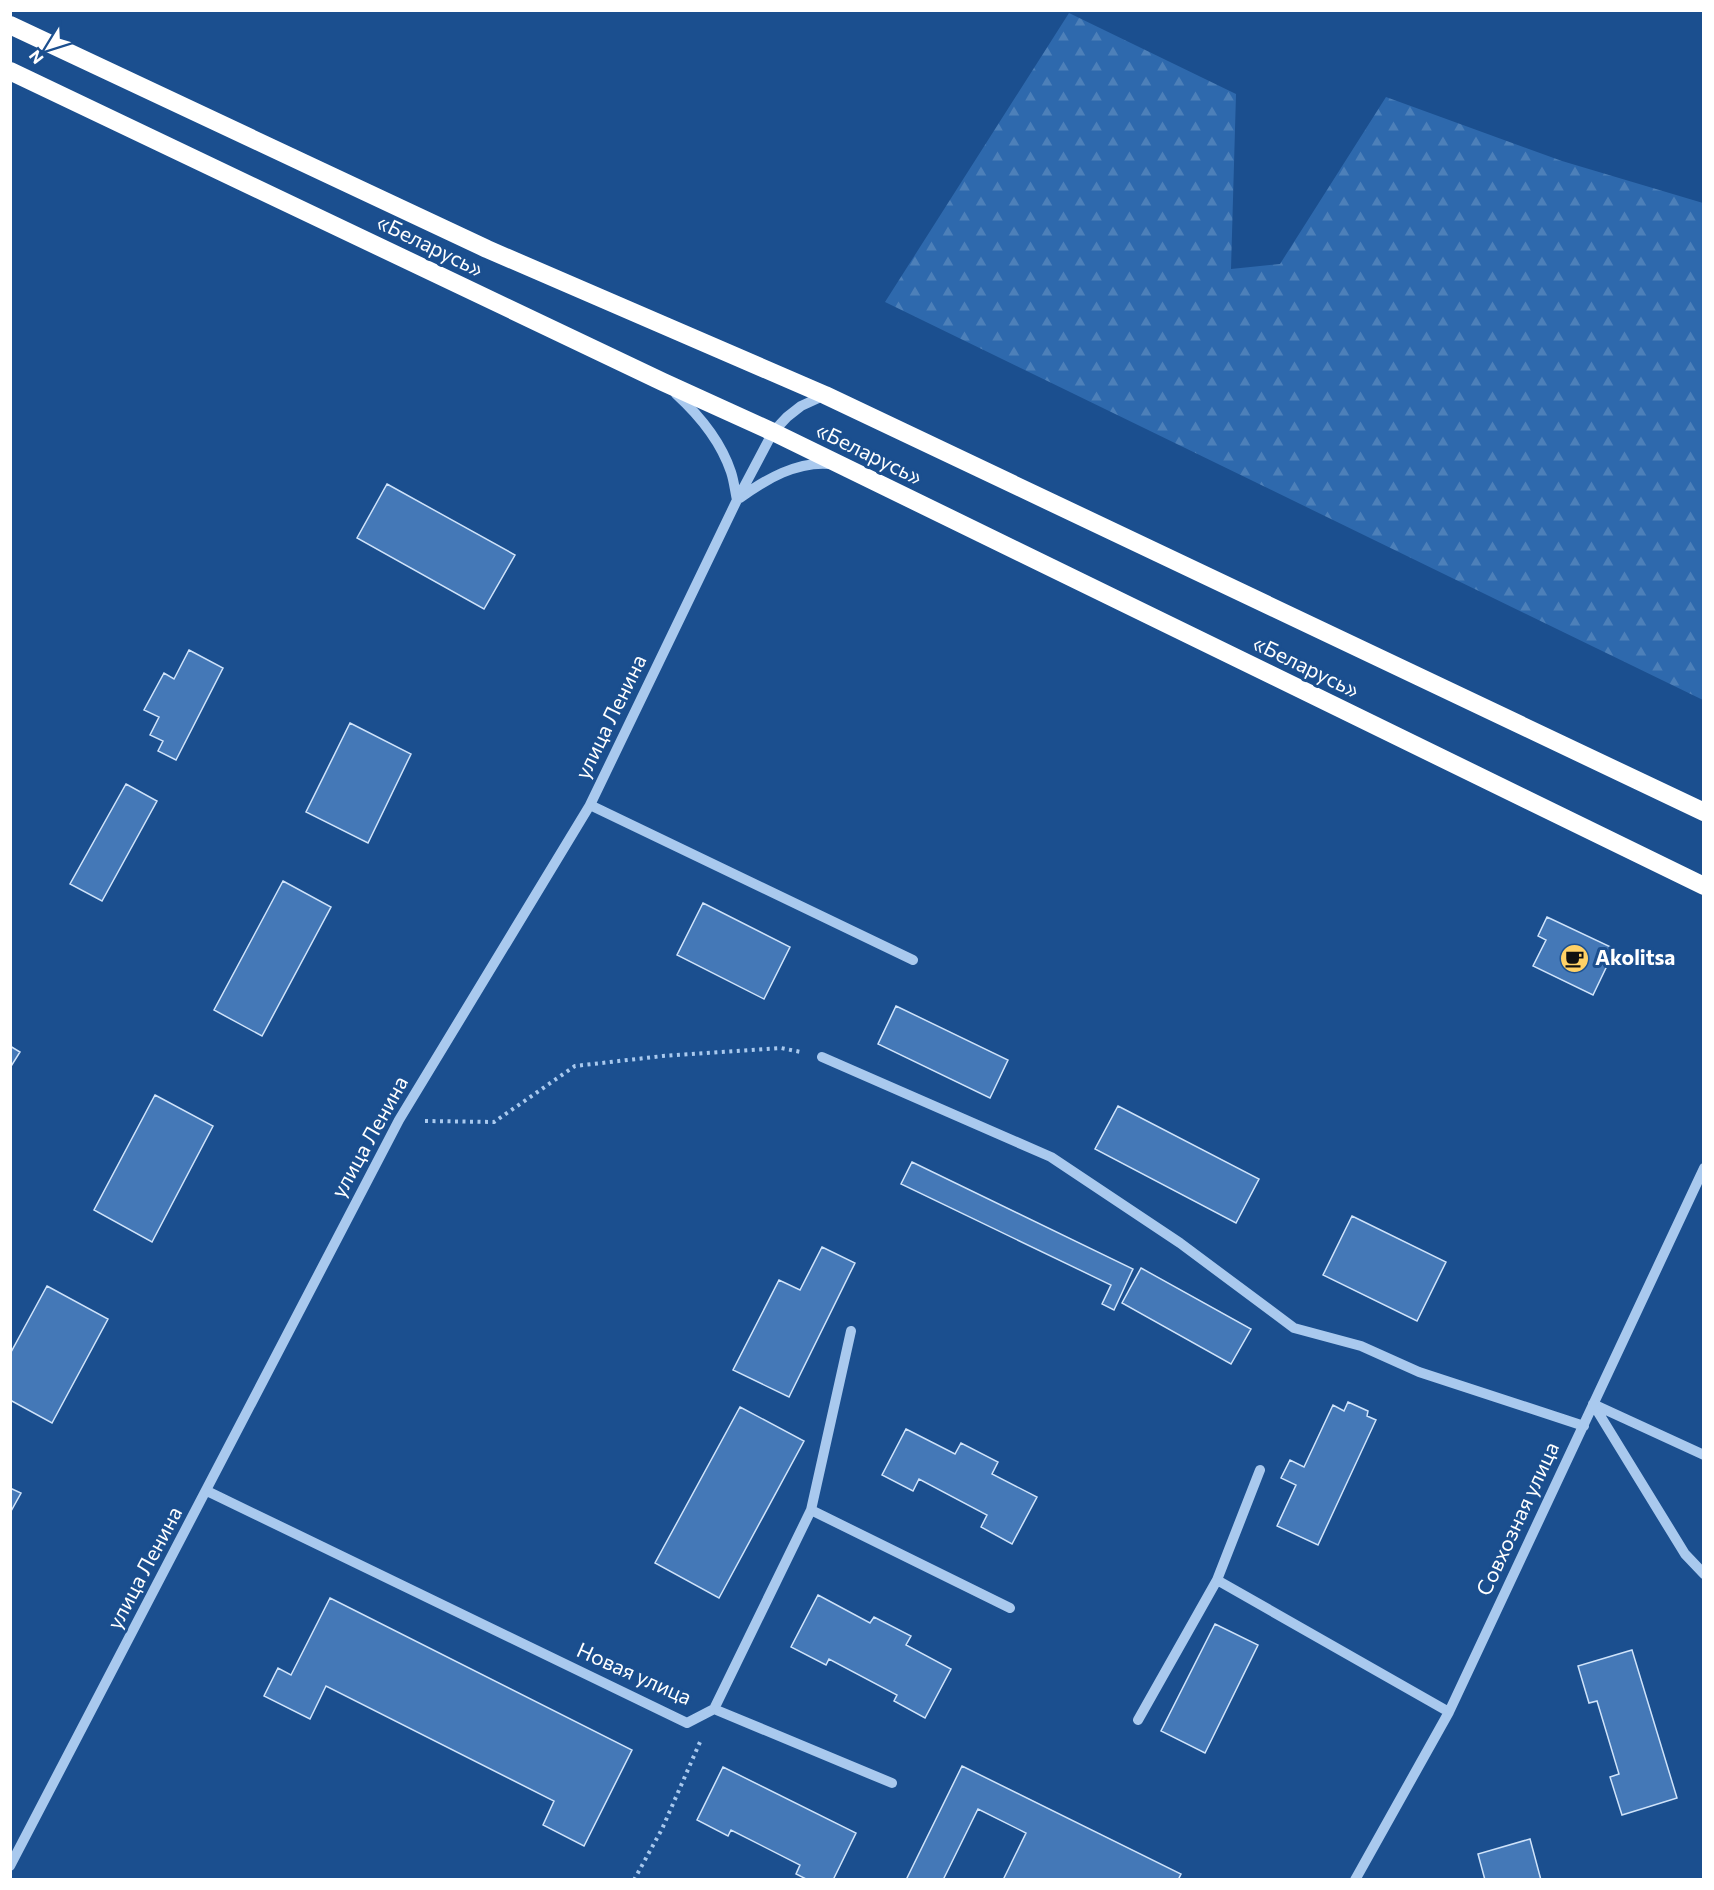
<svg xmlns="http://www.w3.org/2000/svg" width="1714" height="1890" font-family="Commissioner,sans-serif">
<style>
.forest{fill:url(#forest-firs)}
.building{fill:#4478b7;stroke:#cfe3fa;stroke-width:1.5}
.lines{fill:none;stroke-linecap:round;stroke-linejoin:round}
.path{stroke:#a9c9ee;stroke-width:4;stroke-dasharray:3 4.5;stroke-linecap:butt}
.minor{stroke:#a9c9ee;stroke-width:10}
.highway{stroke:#fff;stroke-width:18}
.labels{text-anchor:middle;stroke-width:6;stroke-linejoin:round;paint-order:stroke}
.street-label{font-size:21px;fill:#fff;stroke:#1b4f8f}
.poi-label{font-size:21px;font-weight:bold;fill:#fff;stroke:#1b4f8f;text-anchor:start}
</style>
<defs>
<pattern id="forest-firs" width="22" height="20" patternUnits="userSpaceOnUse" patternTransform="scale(1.5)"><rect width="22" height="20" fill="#2e69ad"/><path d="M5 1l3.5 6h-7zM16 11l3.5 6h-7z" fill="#4d80b9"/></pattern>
</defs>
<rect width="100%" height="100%" fill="#1b4f8f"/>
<path class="forest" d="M1069,13L1236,94L1231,269L1280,264L1386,97L1562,161L1703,203V700L885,302Z"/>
<path class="building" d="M387,484L515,555L484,609L357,538Z
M189,650L223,668L176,760L158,751L163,741L150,735L159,717L144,710L164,673L174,679Z
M350,723L411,754L368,843L306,812Z
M126,784L157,801L102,901L70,884Z
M283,881L331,907L262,1036L214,1010Z
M703,903L790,947L764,999L677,955Z
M1547,917L1615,949L1593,995L1533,966L1546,940L1538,936Z
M896,1006L1008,1060L990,1098L878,1044Z
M10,1046L20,1052L10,1068Z
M155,1095L213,1126L152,1242L94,1210Z
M1118,1106L1259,1179L1236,1223L1095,1149Z
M912,1162L1133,1269L1114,1310L1102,1304L1111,1285L901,1184Z
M1352,1216L1446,1262L1417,1321L1323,1275Z
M822,1247L855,1263L789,1397L733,1370L779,1280L800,1290Z
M1141,1268L1251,1329L1231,1364L1122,1303Z
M47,1286L108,1319L52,1423L10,1400V1354Z
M1348,1402L1368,1411L1367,1416L1376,1420L1318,1545L1277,1526L1296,1485L1281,1478L1290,1460L1304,1467L1333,1405L1344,1411Z
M740,1407L804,1441L719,1598L655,1563Z
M906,1429L955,1454L961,1443L998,1462L992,1474L1037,1497L1012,1544L981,1527L987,1515L919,1479L913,1491L882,1475Z
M10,1488L21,1493L10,1513Z
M818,1595L870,1623L874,1617L911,1636L906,1645L951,1669L925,1718L894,1701L897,1695L829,1659L826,1665L791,1647Z
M330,1598L632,1750L584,1846L543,1825L554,1801L326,1686L310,1719L264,1696L278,1668L291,1675Z
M1215,1624L1258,1645L1205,1753L1161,1731Z
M1632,1650L1677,1798L1622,1815L1610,1777L1619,1774L1597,1701L1589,1703L1578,1666Z
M962,1766L1181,1874L1178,1880H1003L1026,1833L978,1809L943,1880H906Z
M723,1767L856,1833L833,1880H808L796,1874L800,1865L731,1830L728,1836L697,1820Z
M1530,1839L1541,1880H1485L1478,1854Z"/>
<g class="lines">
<path class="path" d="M425,1121L494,1122L575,1066L663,1056L781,1048L801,1052
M634,1880L662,1829L700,1742"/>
<path class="minor" d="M676,394C699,415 721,442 731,472C734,481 735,491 737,500
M740,498C766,479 797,461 830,464
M590,805L913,960
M822,1057L1051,1157L1180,1243L1294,1328L1361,1346L1419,1372L1584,1426
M1593,1404L1685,1554L1704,1574
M1593,1404L1704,1455
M207,1491L687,1723L714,1709L811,1510L851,1331
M811,1510L1010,1608
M1217,1580L1260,1470
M714,1709L892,1783
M1138,1720L1217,1580L1449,1712
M10,1866L399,1120L590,805L737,500L773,432L787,417L801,406L825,395
M1355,1880L1449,1712L1704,1168"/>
<path class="highway" d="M10,25L487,249L825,395L1704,812
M10,71L663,382L773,432L1704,886"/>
</g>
<defs>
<symbol id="cafe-disc" viewBox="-11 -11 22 22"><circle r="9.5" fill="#ffd166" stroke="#1b4f8f"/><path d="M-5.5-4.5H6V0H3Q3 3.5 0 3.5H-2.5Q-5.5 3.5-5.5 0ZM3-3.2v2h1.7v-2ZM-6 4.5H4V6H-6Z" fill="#111"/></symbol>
</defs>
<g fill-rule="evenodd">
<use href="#cafe-disc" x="1558" y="942" width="33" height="33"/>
</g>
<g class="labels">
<g class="street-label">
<text transform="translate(430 246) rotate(26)" y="7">«Беларусь»</text>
<text transform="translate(869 454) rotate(26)" y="7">«Беларусь»</text>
<text transform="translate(1306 667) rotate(26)" y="7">«Беларусь»</text>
<text transform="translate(611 717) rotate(-64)" y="7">улица Ленина</text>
<text transform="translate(370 1137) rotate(-61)" y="7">улица Ленина</text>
<text transform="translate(1518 1519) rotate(-65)" y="7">Совхозная улица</text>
<text transform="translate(145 1568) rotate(-62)" y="7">улица Ленина</text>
<text transform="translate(634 1674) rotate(24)" y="7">Новая улица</text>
</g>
<g class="poi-label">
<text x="1595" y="965">Akolitsa</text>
</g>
</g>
<rect width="1714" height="1890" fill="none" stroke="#ffffff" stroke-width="24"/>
<g transform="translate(48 48) rotate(232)" stroke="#1b4f8f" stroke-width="4.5" paint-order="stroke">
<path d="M0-4.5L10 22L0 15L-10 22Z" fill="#ffffff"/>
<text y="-9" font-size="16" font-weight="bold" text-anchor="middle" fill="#ffffff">N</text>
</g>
</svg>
